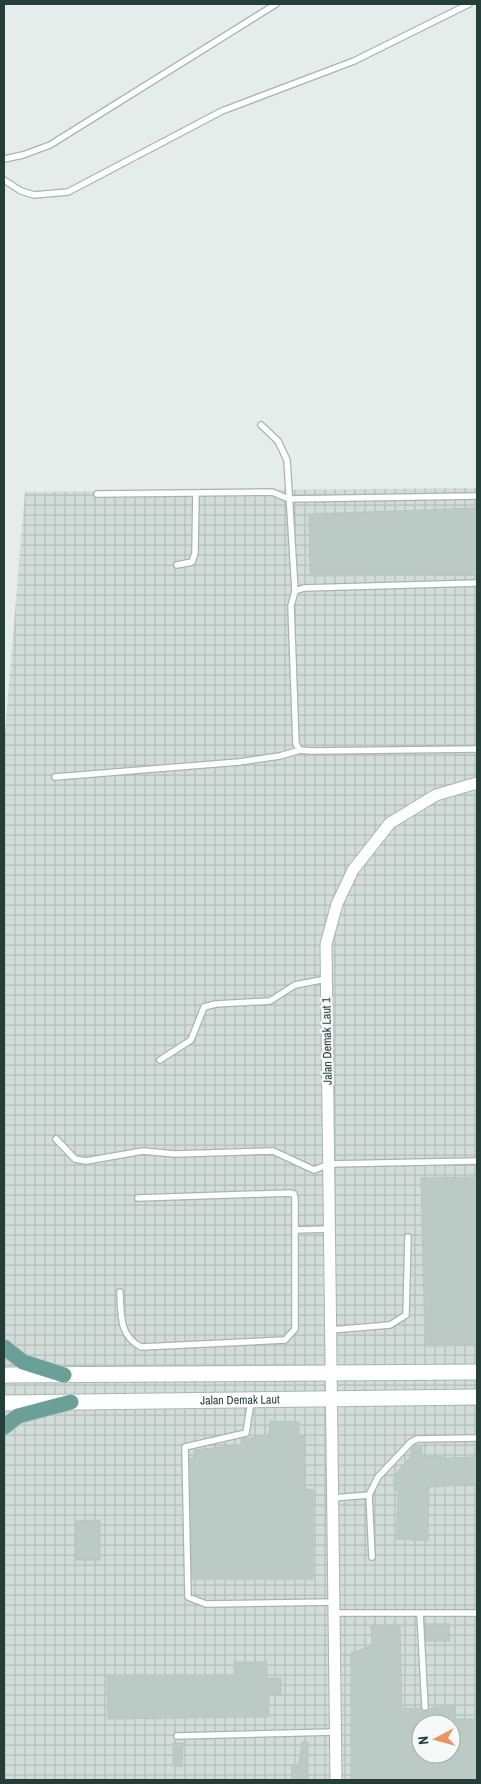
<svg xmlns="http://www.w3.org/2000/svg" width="481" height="1784" font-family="'Archivo Narrow',sans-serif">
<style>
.industrial{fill:url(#industrial-grid);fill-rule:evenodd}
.building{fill:#bccac6;stroke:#b7c6c2;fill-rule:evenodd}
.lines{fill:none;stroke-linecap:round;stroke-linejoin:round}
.service-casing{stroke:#a7b5b2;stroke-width:8}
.minor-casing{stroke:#a7b5b2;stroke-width:13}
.secondary-casing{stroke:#a3b8b3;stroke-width:17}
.primary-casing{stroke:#c2c9c8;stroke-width:17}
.service{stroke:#fff;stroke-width:5.5}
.minor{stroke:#fff;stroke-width:11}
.secondary{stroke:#fff;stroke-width:15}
.primary{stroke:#6ba098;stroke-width:15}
.labels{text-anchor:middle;stroke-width:4.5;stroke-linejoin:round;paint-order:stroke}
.street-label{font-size:12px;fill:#243e3a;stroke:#f5f9f7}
</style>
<defs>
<pattern id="industrial-grid" width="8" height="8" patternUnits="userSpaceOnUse" patternTransform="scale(1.25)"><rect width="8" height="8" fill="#d2ddd9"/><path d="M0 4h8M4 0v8" fill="none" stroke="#b4bfbb"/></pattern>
</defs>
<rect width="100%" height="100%" fill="#e4edea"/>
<path class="industrial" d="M477,488V1780H4V744L25,492ZM421,1724H451V1754H421Z"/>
<path class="building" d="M477,508V575L310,576L309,514Z
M477,1177V1345L425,1346L421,1178Z
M270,1421L299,1422V1435L305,1437V1489L313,1490V1579H192L190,1458H194V1450L241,1445V1439L269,1435Z
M422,1445V1456H442L444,1458L477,1457V1484L429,1487L428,1541L397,1539L398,1491L394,1490V1476L411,1456V1449L415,1445Z
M100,1520V1560H76V1521Z
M425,1624H449L450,1641H426Z
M400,1625L402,1709L421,1708L426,1712L430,1708L455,1706V1719H477V1780H351V1653L372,1646L371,1626ZM421,1724H451V1754H421Z
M234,1662H267V1678H281V1695H269V1717L108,1719L107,1675H234Z
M302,1742H308V1780H292L291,1765L299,1764Z
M173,1743H183L182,1767L173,1766Z"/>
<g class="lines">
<defs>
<path id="service" d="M4,159L23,155L50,145L276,4
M4,180L21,191L34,195L68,192L222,111L354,61L469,4
M261,425L278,441L287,460L295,591L291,606L296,744L300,750L311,751L477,749
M97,494L272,492L289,499L477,496
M177,565L192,562L195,553L196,493
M295,591L304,588L477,583
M55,777L239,762L280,756L300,750
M160,1060L191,1040L204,1007L216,1004L270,1001L295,985L326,979
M56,1139L75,1159L86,1161L143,1151L175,1154L273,1151L314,1170L329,1164L477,1161
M138,1198L289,1193L294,1194L295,1199V1230
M120,1292C121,1314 119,1336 141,1347L285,1340L295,1329V1230L330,1229
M331,1330L390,1325L406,1315L408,1237
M251,1401L246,1433L185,1447L188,1597L206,1604L334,1602
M369,1495L378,1477L411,1442L417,1439L477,1438
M333,1498L369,1495L372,1557
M334,1613H477
M420,1614L425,1707
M177,1736L335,1732"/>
<path id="minor" d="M336,1780L326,944L337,904L353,870L390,823L436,795L477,783"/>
<g id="secondary">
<path d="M4,1375L477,1372"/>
<path id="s1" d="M4,1403L477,1397"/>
</g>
<path id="primary" d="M4,1347L23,1362L64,1375
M4,1427L18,1416L71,1402"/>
</defs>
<use href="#service" class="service-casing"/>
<use href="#minor" class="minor-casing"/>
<use href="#secondary" class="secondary-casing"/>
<use href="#primary" class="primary-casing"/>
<use href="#service" class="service"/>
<use href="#minor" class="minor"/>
<use href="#secondary" class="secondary"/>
<use href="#primary" class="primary"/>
</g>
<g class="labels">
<g class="street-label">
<text transform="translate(327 1041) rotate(-91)" y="4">Jalan Demak Laut 1</text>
<text dy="4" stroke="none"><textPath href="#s1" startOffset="236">Jalan Demak Laut</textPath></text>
</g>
</g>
<rect width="481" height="1784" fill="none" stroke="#243e3a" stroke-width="10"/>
<g transform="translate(436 1739) rotate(264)"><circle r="24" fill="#f5f9f7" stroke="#a1aeab"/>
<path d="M0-4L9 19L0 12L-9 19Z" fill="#eb9464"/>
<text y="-8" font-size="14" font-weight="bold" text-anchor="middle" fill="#243e3a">N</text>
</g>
</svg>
